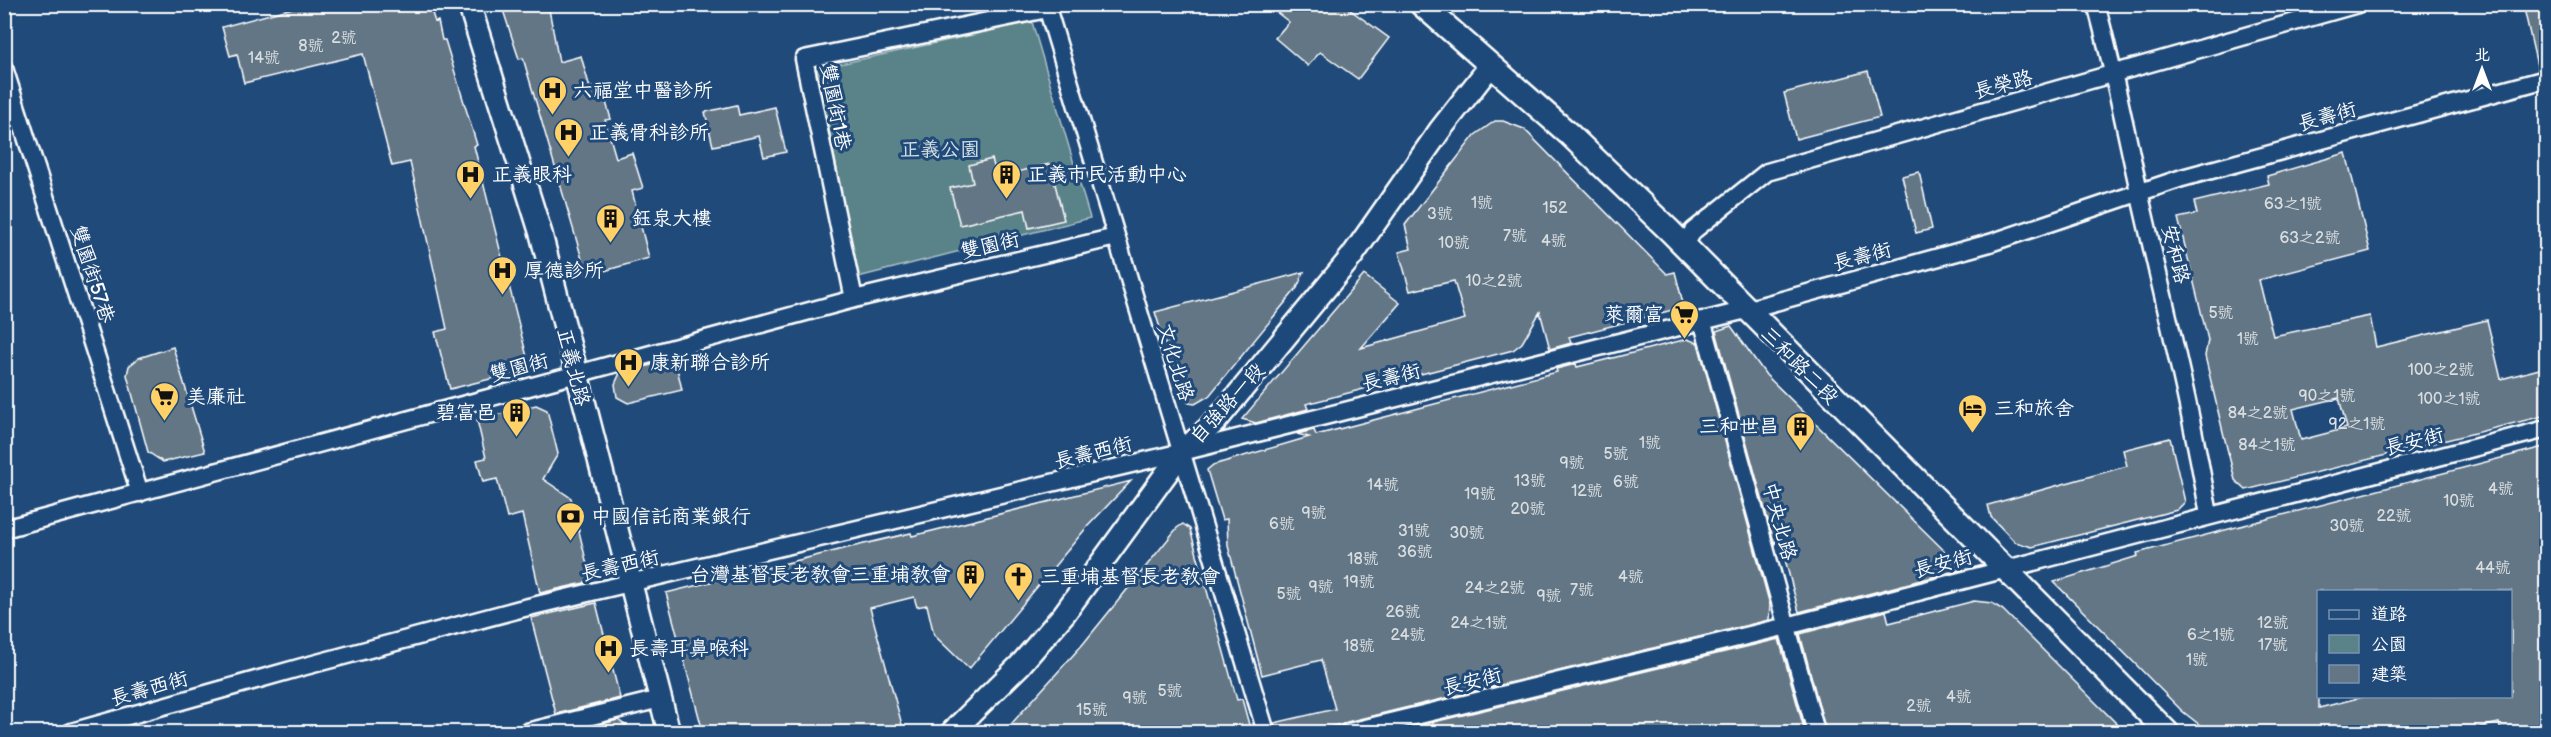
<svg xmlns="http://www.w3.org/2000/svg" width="2551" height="737" font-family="'Balsamiq Sans','LXGW WenKai TC',sans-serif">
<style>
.green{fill:#5a8289;stroke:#acc0c4;stroke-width:1.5}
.building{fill:#647685;stroke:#fff;stroke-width:1.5;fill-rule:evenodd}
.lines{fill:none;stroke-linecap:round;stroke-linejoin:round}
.minor-casing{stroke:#fff;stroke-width:21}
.tertiary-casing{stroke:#fff;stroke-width:26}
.secondary-casing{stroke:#fff;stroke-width:27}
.minor{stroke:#1f4a7a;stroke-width:16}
.tertiary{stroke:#1f4a7a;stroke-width:21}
.secondary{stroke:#1f4a7a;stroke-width:22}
.labels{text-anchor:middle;stroke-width:6;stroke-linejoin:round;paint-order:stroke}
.number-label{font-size:16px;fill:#d8dde0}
.street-label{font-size:20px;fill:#fff;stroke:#1f4a7a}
.poi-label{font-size:20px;fill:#fff;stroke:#1f4a7a;text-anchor:start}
.park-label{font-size:20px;fill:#d6e0e2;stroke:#1f4a7a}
</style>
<rect width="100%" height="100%" fill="#1f4a7a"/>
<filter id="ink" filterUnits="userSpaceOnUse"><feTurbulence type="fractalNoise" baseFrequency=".0167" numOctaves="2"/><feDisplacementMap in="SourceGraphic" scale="12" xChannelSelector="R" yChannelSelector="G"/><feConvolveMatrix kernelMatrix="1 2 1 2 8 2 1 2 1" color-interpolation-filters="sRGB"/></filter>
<g filter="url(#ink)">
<path class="green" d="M1032,22L1090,218L858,277L817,69Z"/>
<path class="building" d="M307,4H429L435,22L438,21L442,40H445L477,145L474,146L530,369L450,389L435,332L447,329L410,162L392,166L363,54L244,83L237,54L230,56L222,27Z
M501,4H548L559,62L581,56L590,88L608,83L613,100L606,102L611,119L605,120L616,158L632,153L643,188L632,191L649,258L587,276L523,58L519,59Z
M1266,4H1342L1389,38L1358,79L1320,52L1308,66L1275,38L1289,22Z
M2523,4H2547V69L2538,70Z
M1868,71L1880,117L1796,139L1784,93Z
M737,105L739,115L775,107L786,152L764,157L759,136L713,146L705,112Z
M1495,121H1503L1524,129L1667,274L1675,272L1684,307L1569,337L1571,343L1550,349L1540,312L1522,343L1513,350L1306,404L1308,409L1256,423L1242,419L1364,275L1400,303L1361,348L1465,319L1454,281L1410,291L1399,252L1411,249L1405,225L1475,135Z
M2346,153L2370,251L2259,280L2273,336L2370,316L2376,347L2487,320L2501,379L2547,367V415L2246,490L2235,480L2222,428L2205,356L2208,340L2178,218L2197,214L2194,202L2269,184L2267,176ZM2339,398L2347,428L2301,440L2293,409Z
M992,159L997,177L1050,164L1064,220L1029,228L1025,210L960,225L950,188L973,183L969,165Z
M1919,172L1932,229L1916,233L1902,176Z
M1304,272L1297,288L1209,396L1195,404L1189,403L1181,395L1155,312Z
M1731,326L1766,375L1963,569L1799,612L1777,529L1775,546L1716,331Z
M1687,339L1698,343L1770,605L1769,620L1347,722L1341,725L1339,732L1338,725L1307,732H1276L1274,723L1335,709L1321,660L1262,675L1228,546L1227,519L1222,520L1207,470L1213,465L1309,437L1297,434L1314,430L1316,435L1557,372L1556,369L1576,364L1577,367Z
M173,347L205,452L163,462L148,452L127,375L129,366L139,358Z
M675,359L682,390L628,403L617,397L615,384L620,373Z
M536,405L547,410L558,454L543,479L571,498L590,577L584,583L540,593L522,514L507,518L497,479L483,482L477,460L486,458L477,420Z
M2170,438L2185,502L2177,510L2032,547L2015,542L1991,517L1988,505L2127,466L2123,450Z
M2547,446V732H2501L2499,723L2460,732H2209L2182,711L2054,582L2138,556L2137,553ZM2319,591H2511V696H2366L2319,708Z
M1131,481L1087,527L969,669L934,635L927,605L917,607L914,597L870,608L904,732H703L666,593L847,548L911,533L912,536Z
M1183,524L1190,529L1237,700L1242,699L1251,732H1034V726L1004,732L1083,644L1177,528Z
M1974,601L1992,603L2003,610L2125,732H1826L1800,634L1886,611L1889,623Z
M596,603L620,698L556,714L531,618Z
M1779,639L1805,732H1392Z
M618,720L635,732H569Z"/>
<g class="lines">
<defs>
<path id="minor" d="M1046,4L1266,732
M2096,4C2113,66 2125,128 2139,191C2163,299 2191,406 2209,515
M4,68L140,493
M1684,247L1693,231L1767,172L2358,4
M854,299L804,59L1047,9
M1702,320L1816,732
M4,529L854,299L1116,237
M71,732L302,667L520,609L1182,452L1746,310L1990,243L2182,178L2546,79
M527,732L660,699
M1349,732L1787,626L2546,429"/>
<path id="tertiary" d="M469,4L541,234L669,732
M952,732L1020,665L1064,614L1182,452L1216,421L1352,256L1440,130L1491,65"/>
<path id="secondary" d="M1421,4L1569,134L1670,231L2167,732"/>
</defs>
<use href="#minor" class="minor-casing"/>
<use href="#tertiary" class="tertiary-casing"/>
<use href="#secondary" class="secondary-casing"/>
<use href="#minor" class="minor"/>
<use href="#tertiary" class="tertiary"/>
<use href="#secondary" class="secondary"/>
</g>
</g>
<defs>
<symbol id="hospital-pin" viewBox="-11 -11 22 30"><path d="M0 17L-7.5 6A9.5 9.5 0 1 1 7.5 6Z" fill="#ffd166" stroke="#1f4a7a"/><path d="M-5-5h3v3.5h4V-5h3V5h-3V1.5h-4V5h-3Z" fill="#111"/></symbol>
<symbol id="building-pin" viewBox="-11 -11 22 30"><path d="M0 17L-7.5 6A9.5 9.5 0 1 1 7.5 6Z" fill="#ffd166" stroke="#1f4a7a"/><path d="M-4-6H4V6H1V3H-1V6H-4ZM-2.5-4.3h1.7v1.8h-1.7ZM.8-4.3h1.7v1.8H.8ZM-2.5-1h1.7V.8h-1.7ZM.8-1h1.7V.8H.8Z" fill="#111"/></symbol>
<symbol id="supermarket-pin" viewBox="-11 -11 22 30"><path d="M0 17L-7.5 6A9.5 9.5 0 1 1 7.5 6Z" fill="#ffd166" stroke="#1f4a7a"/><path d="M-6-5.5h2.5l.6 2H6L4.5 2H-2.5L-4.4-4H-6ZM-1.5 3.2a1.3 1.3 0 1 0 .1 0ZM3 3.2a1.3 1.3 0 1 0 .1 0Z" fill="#111"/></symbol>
<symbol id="hotel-pin" viewBox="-11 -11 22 30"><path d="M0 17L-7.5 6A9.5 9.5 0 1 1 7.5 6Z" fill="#ffd166" stroke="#1f4a7a"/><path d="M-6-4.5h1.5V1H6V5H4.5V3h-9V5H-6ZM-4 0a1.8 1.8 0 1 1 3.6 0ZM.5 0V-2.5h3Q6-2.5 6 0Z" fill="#111"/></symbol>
<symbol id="bank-pin" viewBox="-11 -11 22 30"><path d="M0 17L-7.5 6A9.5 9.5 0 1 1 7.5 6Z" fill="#ffd166" stroke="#1f4a7a"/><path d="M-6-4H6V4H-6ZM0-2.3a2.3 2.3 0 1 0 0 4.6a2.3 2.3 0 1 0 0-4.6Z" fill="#111"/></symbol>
<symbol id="church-pin" viewBox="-11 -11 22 30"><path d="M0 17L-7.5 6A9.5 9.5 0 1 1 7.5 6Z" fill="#ffd166" stroke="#1f4a7a"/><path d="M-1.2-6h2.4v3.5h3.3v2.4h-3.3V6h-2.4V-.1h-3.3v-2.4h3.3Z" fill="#111"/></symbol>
</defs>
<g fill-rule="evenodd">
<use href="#hospital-pin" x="536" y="74" width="33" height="45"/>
<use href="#hospital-pin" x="552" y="116" width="33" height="45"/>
<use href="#hospital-pin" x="454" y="158" width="33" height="45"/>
<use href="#building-pin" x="990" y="158" width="33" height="45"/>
<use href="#building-pin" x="594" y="202" width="33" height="45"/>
<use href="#hospital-pin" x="486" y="254" width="33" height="45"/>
<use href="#supermarket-pin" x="1668" y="298" width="33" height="45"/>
<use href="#hospital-pin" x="612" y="346" width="33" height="45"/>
<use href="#supermarket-pin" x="148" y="380" width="33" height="45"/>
<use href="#hotel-pin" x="1956" y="392" width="33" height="45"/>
<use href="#building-pin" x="500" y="396" width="33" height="45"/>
<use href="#building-pin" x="1784" y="410" width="33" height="45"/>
<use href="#bank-pin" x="554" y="500" width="33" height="45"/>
<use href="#building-pin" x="954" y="558" width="33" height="45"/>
<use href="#church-pin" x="1002" y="560" width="33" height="45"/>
<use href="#hospital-pin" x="592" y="632" width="33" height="45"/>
</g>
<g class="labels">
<g class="number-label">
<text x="344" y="43">2號</text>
<text x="311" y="51">8號</text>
<text x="264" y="63">14號</text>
<text x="1482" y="208">1號</text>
<text x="2293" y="209">63之1號</text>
<text x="1555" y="213">152</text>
<text x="1440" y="219">3號</text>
<text x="1515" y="241">7號</text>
<text x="2310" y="243">63之2號</text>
<text x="1554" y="246">4號</text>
<text x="1454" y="248">10號</text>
<text x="1494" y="286">10之2號</text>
<text x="2221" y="318">5號</text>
<text x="2248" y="344">1號</text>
<text x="2441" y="375">100之2號</text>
<text x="2327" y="401">90之1號</text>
<text x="2449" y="404">100之1號</text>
<text x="2258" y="418">84之2號</text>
<text x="2357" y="429">92之1號</text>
<text x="1650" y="448">1號</text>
<text x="2267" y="450">84之1號</text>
<text x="1616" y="459">5號</text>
<text x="1572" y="468">9號</text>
<text x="1530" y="486">13號</text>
<text x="1626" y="487">6號</text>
<text x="1383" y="490">14號</text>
<text x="2501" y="494">4號</text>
<text x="1587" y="496">12號</text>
<text x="1480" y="499">19號</text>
<text x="2459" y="506">10號</text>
<text x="1528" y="514">20號</text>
<text x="1314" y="518">9號</text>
<text x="2394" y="521">22號</text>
<text x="1282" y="529">6號</text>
<text x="2347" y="531">30號</text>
<text x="1414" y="536">31號</text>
<text x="1467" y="538">30號</text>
<text x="1415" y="557">36號</text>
<text x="1363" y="564">18號</text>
<text x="2493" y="573">44號</text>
<text x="1631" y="582">4號</text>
<text x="1359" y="587">19號</text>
<text x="1321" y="592">9號</text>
<text x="1495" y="593">24之2號</text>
<text x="1582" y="595">7號</text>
<text x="1289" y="599">5號</text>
<text x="1549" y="601">9號</text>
<text x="1403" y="617">26號</text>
<text x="1479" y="628">24之1號</text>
<text x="2273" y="628">12號</text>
<text x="1408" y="640">24號</text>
<text x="2211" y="640">6之1號</text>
<text x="2273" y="650">17號</text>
<text x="1359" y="651">18號</text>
<text x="2197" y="665">1號</text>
<text x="1170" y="696">5號</text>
<text x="1959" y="702">4號</text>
<text x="1135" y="703">9號</text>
<text x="1919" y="711">2號</text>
<text x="1092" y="715">15號</text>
</g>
<g class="street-label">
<text transform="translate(2003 84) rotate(-15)" y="7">長榮路</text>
<text transform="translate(836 107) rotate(79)" y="7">雙園街1巷</text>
<text transform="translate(2327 116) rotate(-16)" y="7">長壽街</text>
<text transform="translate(990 245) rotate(-13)" y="7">雙園街</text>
<text transform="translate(2176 254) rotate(76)" y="7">安和路</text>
<text transform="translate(1862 256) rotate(-15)" y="7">長壽街</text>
<text transform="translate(93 274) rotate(72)" y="7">雙園街57巷</text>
<text transform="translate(1176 362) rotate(73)" y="7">文化北路</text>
<text transform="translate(1800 365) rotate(45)" y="7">三和路二段</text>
<text transform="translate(519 367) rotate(-15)" y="7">雙園街</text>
<text transform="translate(574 367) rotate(76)" y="7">正義北路</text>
<text transform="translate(1391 377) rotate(-14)" y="7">長壽街</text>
<text transform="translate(1227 403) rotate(-48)" y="7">自強路一段</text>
<text transform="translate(2414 441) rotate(-14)" y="7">長安街</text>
<text transform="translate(1093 452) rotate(-14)" y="7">長壽西街</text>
<text transform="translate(1780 521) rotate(75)" y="7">中央北路</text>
<text transform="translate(1943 563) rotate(-15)" y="7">長安街</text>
<text transform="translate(620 565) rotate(-13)" y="7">長壽西街</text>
<text transform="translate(1472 681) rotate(-14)" y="7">長安街</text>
<text transform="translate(149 688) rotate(-16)" y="7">長壽西街</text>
</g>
<g class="poi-label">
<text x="573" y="97">六福堂中醫診所</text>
<text x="589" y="139">正義骨科診所</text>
<text x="492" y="181">正義眼科</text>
<text x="1027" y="181">正義市民活動中心</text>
<text x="632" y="225">鈺泉大樓</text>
<text x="524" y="277">厚德診所</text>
<text x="1664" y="321" text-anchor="end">萊爾富</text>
<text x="650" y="369">康新聯合診所</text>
<text x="186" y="403">美廉社</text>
<text x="1994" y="415">三和旅舍</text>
<text x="496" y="419" text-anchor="end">碧富邑</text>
<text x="1779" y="433" text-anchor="end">三和世昌</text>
<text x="591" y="523">中國信託商業銀行</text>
<text x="950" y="581" text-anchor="end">台灣基督長老教會三重埔教會</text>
<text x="1040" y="583">三重埔基督長老教會</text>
<text x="629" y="655">長壽耳鼻喉科</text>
</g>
<g class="park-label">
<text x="940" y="156">正義公園</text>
</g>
</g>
<rect width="2551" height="737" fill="none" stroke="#1f4a7a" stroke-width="24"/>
<rect x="12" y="12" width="2527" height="713" fill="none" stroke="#fff" stroke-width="2" filter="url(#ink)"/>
<rect x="2317" y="590" width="195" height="108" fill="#1f4a7a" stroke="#7992af" stroke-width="1.5"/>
<rect x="2329" y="610" width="30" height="9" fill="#1f4a7a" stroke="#7992af" stroke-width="1.5"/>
<text x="2371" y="620" font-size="18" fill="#ffffff">道路</text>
<rect x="2329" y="635" width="30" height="18" fill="#5a8289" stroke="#7992af" stroke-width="1.5"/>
<text x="2371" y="650" font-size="18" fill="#ffffff">公園</text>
<rect x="2329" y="665" width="30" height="18" fill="#647685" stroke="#7992af" stroke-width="1.5"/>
<text x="2371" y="680" font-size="18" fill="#ffffff">建築</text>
<g transform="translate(2482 69)" stroke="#1f4a7a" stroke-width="4.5" paint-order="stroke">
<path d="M0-4.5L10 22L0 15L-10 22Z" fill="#ffffff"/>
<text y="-9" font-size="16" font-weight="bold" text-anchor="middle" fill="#ffffff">北</text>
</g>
</svg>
